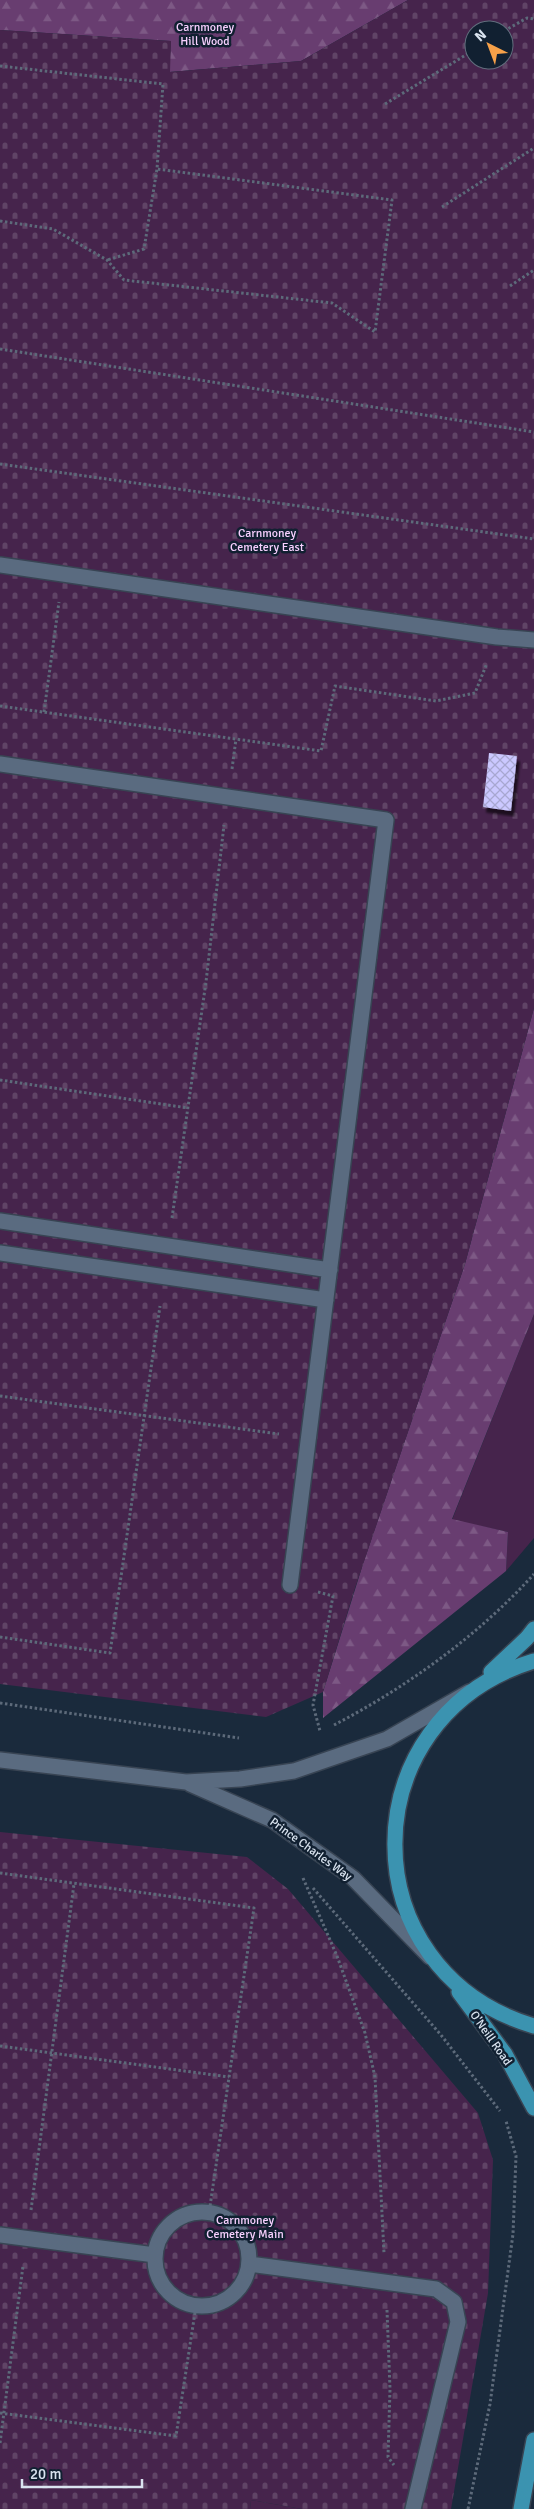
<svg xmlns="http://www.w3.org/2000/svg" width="534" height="2509" font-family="Signika,sans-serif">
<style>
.green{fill:#46244c}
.forest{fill:url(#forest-firs)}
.cemetery{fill:url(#cemetery-stones);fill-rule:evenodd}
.building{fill:url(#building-cross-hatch);filter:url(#shadow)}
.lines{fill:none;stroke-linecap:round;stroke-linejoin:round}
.minor-casing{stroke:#384453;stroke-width:18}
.major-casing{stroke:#384453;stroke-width:18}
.path{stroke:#5d6a7a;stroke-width:3;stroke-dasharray:2.5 2.5;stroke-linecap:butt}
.minor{stroke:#5a6b80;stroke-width:15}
.major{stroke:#3b93b0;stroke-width:15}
.labels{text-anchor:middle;stroke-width:5;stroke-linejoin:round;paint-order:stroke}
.park-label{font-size:12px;fill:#f8d0ff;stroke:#112031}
.street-label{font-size:12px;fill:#dae4f0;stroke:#112031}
</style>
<defs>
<pattern id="forest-firs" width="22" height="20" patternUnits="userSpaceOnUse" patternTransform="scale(1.25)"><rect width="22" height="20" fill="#683d70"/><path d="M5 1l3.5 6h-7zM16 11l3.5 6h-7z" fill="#7d5985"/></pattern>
<pattern id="cemetery-stones" width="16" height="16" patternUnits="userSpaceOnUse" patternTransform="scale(1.25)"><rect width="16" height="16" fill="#46244c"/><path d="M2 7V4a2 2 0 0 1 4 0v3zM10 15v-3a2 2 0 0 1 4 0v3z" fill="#604466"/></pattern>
<pattern id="building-cross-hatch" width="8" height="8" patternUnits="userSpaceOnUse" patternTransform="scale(1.25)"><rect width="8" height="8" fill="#cbc8ff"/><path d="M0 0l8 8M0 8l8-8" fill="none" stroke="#a8a7d1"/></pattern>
<filter id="shadow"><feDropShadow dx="3" dy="5.5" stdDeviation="1" flood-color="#0009"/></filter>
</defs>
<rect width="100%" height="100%" fill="#1a2a3c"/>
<path class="green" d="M534,1314V1538L506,1571L508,1532L452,1520Z
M251,2500L302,2509H250Z"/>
<path class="forest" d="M0,0H408L301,61L169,72L171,41L0,30Z
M534,1008V1314L452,1519L508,1532L506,1571L323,1718V1692L363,1564L465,1264Z"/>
<path class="cemetery" d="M408,0H534V1008L465,1264L355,1588L323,1692L266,1717L0,1684V30L171,41L170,72L301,61ZM474,30H504V60H474Z
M0,1832L247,1857L288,1889L478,2113L493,2160L488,2293L451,2509H302L251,2500L250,2509H0Z"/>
<path class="building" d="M489,753L517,756L511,811L483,807Z"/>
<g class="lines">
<defs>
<path id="minor" d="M0,565L497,637L534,640
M0,764L386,820L290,1585
M0,1221L330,1270
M0,1253L326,1300
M0,1760L186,1782L240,1779L294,1771L387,1739L469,1692
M190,1784L272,1820L353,1878L430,1957
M155 2259a47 47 0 1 1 94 0a47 47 0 1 1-94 0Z
M0,2235L155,2255
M249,2264L436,2289L454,2302L458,2322L413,2509"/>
<path id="major" d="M534,1661C349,1717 348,1971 534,2026
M491,1672L527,1638L534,1629
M459,1992L505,2054L534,2108
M521,2509L534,2440"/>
</defs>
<use href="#minor" class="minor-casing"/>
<use href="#major" class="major-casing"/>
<path class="path" d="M504,31L527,18L534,19
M0,66L163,84L157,169L144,249L107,260
M385,104L474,50
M442,207L534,148
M0,221L53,229L107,260L124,280L332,303L375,332L392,200L157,169
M510,286L534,270
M0,349L534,432
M0,464L534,539
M0,706L321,751L335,686L436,701L475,693L487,663
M44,712L59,602
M232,769L236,739
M0,1080L188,1108
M172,1218L206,982L224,825
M0,1396L279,1434
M318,1592L333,1596L313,1705L320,1731
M0,1637L110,1653L160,1306
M0,1703L239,1738
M334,1725C407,1687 479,1635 534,1574
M0,1873L254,1908L209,2213
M303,1878L337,1956L365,2033L375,2077L384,2253
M313,1888L441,2035L500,2111
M0,2046L229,2077
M31,2210L74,1884
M387,2310L390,2389L388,2457L394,2465
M0,2413L176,2436L196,2306
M0,2443L23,2266
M468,2509L490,2404L513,2234L516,2156L506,2121"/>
<use href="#minor" class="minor"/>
<use href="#major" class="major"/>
</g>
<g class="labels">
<g class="park-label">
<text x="205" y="31">Carnmoney<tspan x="205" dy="14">Hill Wood</tspan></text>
<text x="267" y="537">Carnmoney<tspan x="267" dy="14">Cemetery East</tspan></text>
<text x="245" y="2224">Carnmoney<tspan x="245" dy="14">Cemetery Main</tspan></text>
</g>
<g class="street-label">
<text transform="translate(311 1849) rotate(36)" y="4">Prince Charles Way</text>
<text transform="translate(491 2038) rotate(55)" y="4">O'Neill Road</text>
</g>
</g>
<g transform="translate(489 45) rotate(318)"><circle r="24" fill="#112031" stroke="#616e7d"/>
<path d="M0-4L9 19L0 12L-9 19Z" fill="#f7a149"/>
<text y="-8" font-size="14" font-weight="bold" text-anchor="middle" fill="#dae4f0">N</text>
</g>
<path d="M22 2479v8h120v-8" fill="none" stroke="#dae4f0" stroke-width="2.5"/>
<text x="30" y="2479" font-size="15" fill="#dae4f0" stroke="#112031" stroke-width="4" paint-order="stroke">20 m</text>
</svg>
